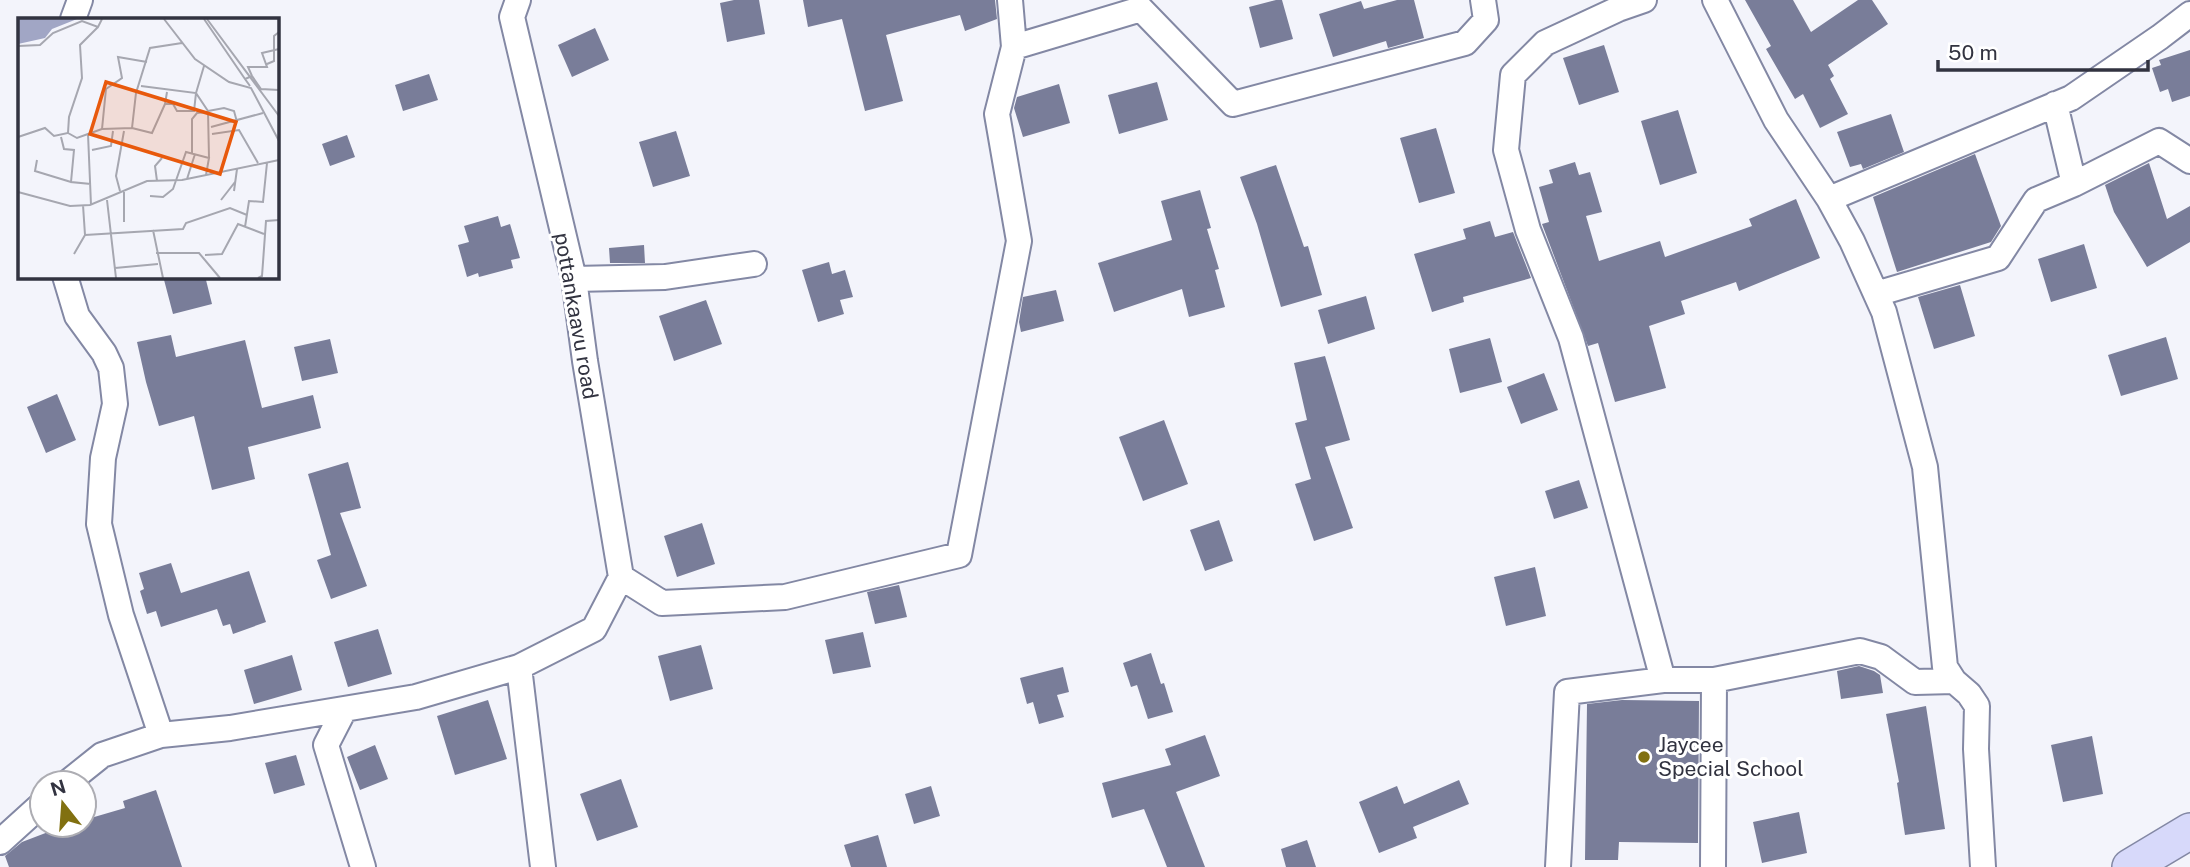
<svg xmlns="http://www.w3.org/2000/svg" width="2190" height="867" font-family="'Public Sans',sans-serif">
<style>
.building{fill:#797d99}
.lines{fill:none;stroke-linecap:round;stroke-linejoin:round}
.street-casing{stroke:#8388a4;stroke-width:28}
.secondary-casing{stroke:#8388a4;stroke-width:38}
.street{stroke:#fff;stroke-width:24}
.secondary{stroke:#d7d9fa;stroke-width:35}
.poi-dot{fill:#817010;stroke:#fff;stroke-width:2.5}
.labels{text-anchor:middle;stroke-width:6;stroke-linejoin:round;paint-order:stroke}
.street-label{font-size:21px;fill:#323340;stroke:#fff}
.poi-label{font-size:21px;fill:#323340;stroke:#fff;text-anchor:start}
.inset-road{fill:none;stroke:#a6a7b0;stroke-width:2}
.view{fill:#e8590c;fill-opacity:0.15;stroke:#e8590c;stroke-width:3.5}
.inset-edge{fill:none;stroke:#323340;stroke-width:3.5}
</style>
<rect width="100%" height="100%" fill="#f3f4fb"/>
<path class="building" d="M734,0H759L765,34L727,42L720,3Z
M803,0H995L997,19L965,31L960,15L886,35L903,101L865,111L842,19L808,27Z
M1276,0H1282L1293,39L1260,48L1249,7Z
M1397,0H1414L1424,38L1388,48L1386,41L1333,57L1319,14L1361,1L1364,9Z
M1745,0H1793L1811,32L1858,0H1872L1888,24L1828,65L1834,76L1830,79L1848,114L1820,128L1803,94L1795,99L1766,49L1771,46Z
M595,28L609,60L572,77L558,45Z
M1604,45L1619,92L1579,105L1563,58Z
M2190,50V96L2172,102L2168,89L2160,92L2152,68L2161,65L2159,60Z
M429,74L438,100L403,111L395,85Z
M1157,82L1168,120L1119,134L1108,95Z
M1059,84L1070,123L1023,137L1014,108L1017,97Z
M1678,110L1697,173L1660,185L1641,121Z
M1891,114L1904,152L1863,169L1861,164L1850,167L1837,132Z
M1436,128L1455,193L1419,203L1400,138Z
M676,131L690,176L653,187L639,142Z
M347,135L355,157L330,166L322,144Z
M1975,154L2001,226L1991,242L1897,272L1873,197Z
M1575,162L1579,175L1590,172L1602,212L1586,216L1599,261L1660,241L1665,257L1752,226L1749,219L1796,199L1820,258L1739,291L1736,282L1681,301L1685,314L1649,326L1666,388L1615,402L1598,343L1588,346L1542,224L1549,222L1539,187L1553,183L1549,170Z
M2149,163L2167,219L2190,206V242L2147,267L2114,212L2105,185Z
M1276,165L1304,247L1308,246L1322,295L1281,307L1257,224L1240,177Z
M1200,190L1211,228L1207,229L1219,269L1215,270L1225,307L1189,317L1182,289L1114,312L1098,263L1172,240L1161,201Z
M498,216L501,227L510,224L520,258L511,260L513,268L479,277L478,273L467,277L458,245L469,242L464,226Z
M1490,221L1495,237L1513,232L1531,278L1463,297L1464,302L1432,312L1414,254L1466,239L1463,229Z
M2084,244L2097,288L2051,302L2038,259Z
M644,245L645,263H610L609,248Z
M829,262L832,274L845,270L853,297L840,300L844,314L818,322L802,270Z
M163,276H205L212,304L173,314Z
M1960,285L1975,336L1934,349L1918,297Z
M1056,290L1064,321L1021,332L1019,322L1023,297Z
M1366,296L1375,329L1328,344L1318,310Z
M706,300L722,344L674,361L659,316Z
M171,335L176,357L245,340L262,408L313,395L321,428L248,447L255,479L212,490L194,416L159,426L146,382L137,342Z
M2166,337L2178,379L2121,396L2108,355Z
M1490,338L1502,382L1460,393L1449,349Z
M330,339L338,373L302,381L294,347Z
M1325,356L1350,440L1325,447L1353,528L1314,541L1295,484L1311,479L1295,423L1307,420L1294,363Z
M1544,373L1558,410L1521,424L1507,387Z
M57,394L76,440L46,453L27,407Z
M1164,420L1188,484L1143,501L1119,437Z
M348,462L361,508L340,513L367,586L331,599L317,560L331,555L308,474Z
M1579,480L1588,508L1554,519L1545,491Z
M1219,520L1233,561L1205,571L1190,530Z
M702,523L715,564L677,577L664,536Z
M171,563L181,593L249,571L266,622L233,634L230,624L223,626L217,609L161,627L156,611L147,614L140,591L144,589L139,573Z
M1535,567L1546,616L1506,626L1494,577Z
M899,585L907,617L875,624L867,592Z
M378,629L392,674L348,687L334,642Z
M863,632L871,667L833,674L825,640Z
M701,645L713,689L670,701L658,656Z
M1151,653L1161,684L1164,683L1173,712L1148,719L1137,685L1131,687L1123,663Z
M292,655L302,690L254,704L244,670Z
M1859,666L1874,671L1880,675L1883,693L1841,699L1837,671Z
M1063,667L1069,692L1057,695L1064,717L1039,724L1033,702L1027,704L1020,678Z
M488,700L507,759L455,775L437,716Z
M1622,700L1699,701L1698,843L1619,842L1618,860H1585L1587,704Z
M1926,706L1945,829L1905,835L1897,783L1899,782L1886,714Z
M1205,735L1220,776L1176,792L1205,867H1167L1144,809L1112,818L1102,783L1171,765L1165,749Z
M2092,736L2103,794L2063,802L2051,745Z
M375,745L388,779L360,790L347,757Z
M296,755L305,785L274,794L265,763Z
M621,779L638,827L597,841L580,794Z
M1459,780L1469,804L1413,827L1417,838L1379,853L1359,802L1397,786L1404,804Z
M931,786L940,816L914,824L905,794Z
M156,790L182,867H9L5,856L22,842L56,829L55,825H84V820L125,808L123,801Z
M1799,812L1807,853L1762,863L1753,822Z
M878,835L887,867H851L844,845Z
M1307,840L1316,867H1286L1281,849Z"/>
<g class="lines">
<defs>
<path id="street" d="M1010,0L1014,47L1141,9L1233,104L1465,43L1486,20L1483,0
M1644,0L1618,9L1545,43L1513,75L1506,150L1528,230L1571,338L1663,680
M1715,0L1776,120L1829,199L1852,241L1884,312L1925,467L1945,667L1954,681
M73,19L80,0
M2055,104L2074,184
M1829,199L2071,98L2160,37L2190,14
M65,276L77,316L104,353L111,368L115,404L103,458L99,524L121,615L161,735L102,755L67,783
M574,279L665,277L754,264
M1876,294L1998,258L2036,200L2074,184L2159,141L2190,161
M621,577L662,603L785,597L959,555L1019,241L997,114L1014,47
M519,667L543,867
M344,710L326,745L363,867
M161,735L230,728L416,697L519,667L594,629L621,577L585,361L574,279L512,17L518,0
M0,842L42,804
M1558,867L1567,692L1663,680H1714L1860,651L1881,657L1915,682L1954,681L1969,694L1977,706L1976,749L1983,867
M1713,867L1714,680"/>
<path id="secondary" d="M2130,867L2190,831"/>
</defs>
<use href="#street" class="street-casing"/>
<use href="#secondary" class="secondary-casing"/>
<use href="#street" class="street"/>
<use href="#secondary" class="secondary"/>
</g>
<circle class="poi-dot" cx="1644" cy="757" r="7"/>
<g class="labels">
<g class="street-label">
<text transform="translate(576 316) rotate(80)" y="7">pottankaavu road</text>
</g>
<g class="poi-label">
<text x="1658" y="752">Jaycee<tspan x="1658" dy="24">Special School</tspan></text>
</g>
</g>
<g transform="translate(18 18)">
<rect width="261" height="261" fill="#f3f4fb"/>
<path d="M0,1H59L34,11L27,20L0,26Z" fill="#a1a6c5"/>
<path class="inset-road" d="M146,1L177,41L211,64L233,70L261,123M186,1L227,61M189,1L261,98M0,28L22,27L35,15L64,3L80,9L84,1M249,46L256,43V18L261,14M186,48L178,75L190,93L191,140M234,58L230,49H249L244,35L261,31M123,68L178,75L176,93H159L155,86H147L149,74M232,68L227,61L234,58L243,71L261,72M190,93L206,90L216,93L219,104M193,109L245,95M114,110L134,115L147,86M84,111L114,110L118,75L132,30L164,25M50,115L59,120L70,116M194,116L221,112L240,145M0,119L27,110L36,118L50,115L51,99L64,60L62,27L80,9M43,119L46,131L56,132L53,164L73,166M74,132L93,128L95,113M174,135V101L179,95L190,94M19,142L17,153L53,164M169,161L177,136M139,163L137,148L144,140M102,173L98,158L106,113M216,173L219,151M0,174L52,188L72,187L129,163L164,162L261,142M106,174V204M132,178L145,179L155,171L168,134L191,140L188,157M89,182L98,260M203,182L217,164M73,187L70,116L84,111L88,71L104,60L100,39L129,44M227,209L231,183L245,184L249,145M135,212L145,260M67,217L165,211L168,205L212,190L229,197M138,235H181L202,260M56,236L67,217L65,187M187,237L204,236L220,206L246,216M97,250L140,246M240,260L244,258L248,203L261,202"/>
<path class="view" d="M88,64L218,104L202,156L72,116Z"/>
<rect width="261" height="261" class="inset-edge"/>
</g>
<g transform="translate(63 804) rotate(343)"><circle r="33" fill="#ffffff" stroke="#adadb3" stroke-width="2"/>
<path d="M0-5L12 26L0 18L-12 26Z" fill="#817010"/>
<text y="-10" font-size="19" font-weight="bold" text-anchor="middle" fill="#323340">N</text>
</g>
<path d="M1938 60v10h210v-10" fill="none" stroke="#323340" stroke-width="3.5"/>
<text x="1948" y="60" font-size="21" fill="#323340" stroke="#ffffff" stroke-width="5" paint-order="stroke">50 m</text>
</svg>
